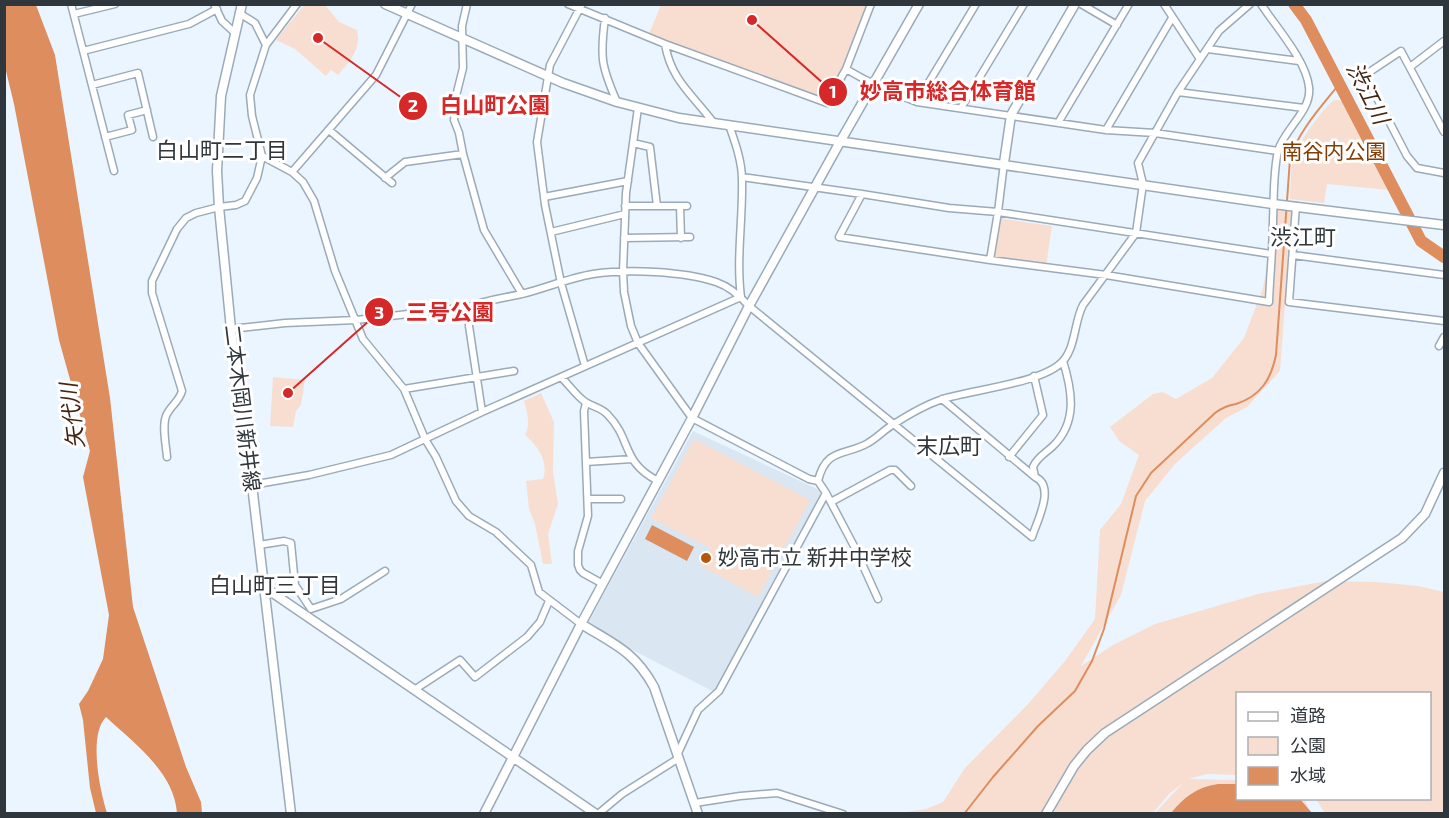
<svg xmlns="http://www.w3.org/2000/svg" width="1449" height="818" font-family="'Exo 2','Noto Sans JP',sans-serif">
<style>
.built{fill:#dae7f3}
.green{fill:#f8ded0}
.water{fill:#dd8d5e}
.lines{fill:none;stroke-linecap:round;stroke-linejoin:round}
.stream{stroke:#dd8d5e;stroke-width:2}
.river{stroke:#dd8d5e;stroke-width:12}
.street-casing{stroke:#9aaab9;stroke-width:9}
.secondary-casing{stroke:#9aaab9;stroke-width:11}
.street{stroke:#fff;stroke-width:6}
.secondary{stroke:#fff;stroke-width:8}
.poi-dot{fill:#b5550b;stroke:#fff;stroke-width:2}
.labels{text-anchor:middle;stroke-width:6;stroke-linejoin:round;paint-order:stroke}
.park-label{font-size:21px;fill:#853c02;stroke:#fff}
.street-label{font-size:21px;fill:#2f363c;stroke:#fff}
.poi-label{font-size:21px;fill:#2f363c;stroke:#fff;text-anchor:start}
.water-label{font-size:22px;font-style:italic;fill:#452511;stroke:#fff}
.neighbourhood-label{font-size:22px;fill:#2f363c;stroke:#fff}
.leader{fill:none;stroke:#d62828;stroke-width:2}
.callout-dot{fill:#d62828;stroke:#fff;stroke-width:2}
.mark-label{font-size:18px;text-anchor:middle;font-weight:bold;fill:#fff}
.callout-label{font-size:22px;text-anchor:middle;font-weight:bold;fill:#d62828;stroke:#fff;stroke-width:6;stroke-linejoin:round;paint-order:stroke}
</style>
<rect width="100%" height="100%" fill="#ebf5ff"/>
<path class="built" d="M693,431L826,493L714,692L615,641L588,623Z"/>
<path class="green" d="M304,5H325L339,22L357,30C362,49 349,62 338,75L331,70L326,76L295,49L276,40Z
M661,5H871L846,69L827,103L648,36Z
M1334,100H1339L1346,104L1389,190L1327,184L1324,203L1290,199C1291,185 1290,169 1294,155C1299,142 1323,108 1334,100Z
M1277,210L1292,212L1280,371L1247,407L1226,418L1175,464L1145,501L1121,595L1081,666L1113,645L1155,624L1258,594L1326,581L1377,582L1418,586L1444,592V813H1325L1316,799L1430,798V694H1238L1237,775L1207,774L1189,779L1237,780L1238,798L1304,799L1311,813H1155L1183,783L1169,794L1153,813L893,814L926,809L943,802L965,768L1028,704L1065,661L1095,619L1100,530L1121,504L1139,455L1119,441L1110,427L1153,394L1163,392L1176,399L1212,378L1244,338L1263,288Z
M998,218L1052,226L1046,266L992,258Z
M273,377L305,380L301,405L296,411L293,427L270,426Z
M541,393L554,422L553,472L558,504L548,534L552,564H543L535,524L529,509L526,481L543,479C549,462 538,446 525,435C531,424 527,412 524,401Z
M694,439L810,500L758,597L701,566L710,548L651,518Z"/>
<path class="water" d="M4,5H36L55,55L110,398L133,607L186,767L201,802L202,813H177C174,772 134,743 106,717C88,735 100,791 107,813H96L90,788L83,720L79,704L88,691L103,659L109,615L83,477L90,451L59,340L14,104L5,67Z
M652,525L694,547L687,561L645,539Z
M1218,784H1237L1238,798L1300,799L1312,813H1171C1184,797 1197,787 1218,784Z"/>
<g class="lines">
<path class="stream" d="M964,814L993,777L1038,726L1075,691L1092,661L1104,629L1136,496L1151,473L1215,413C1223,407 1228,406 1236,404C1261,396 1271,379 1276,355L1290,159C1298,131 1322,106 1340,83"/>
<path class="river" d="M1294,4L1306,20L1421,241L1444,257"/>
<defs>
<path id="street" d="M71,4L114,171
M214,4L222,21L235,33
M467,4L462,26L463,68L456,96L454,120L459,133L463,154L484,230L522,294
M568,4L665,44L827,103L846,69
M582,4L550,65L537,142L545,205L561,283L585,366
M871,4L846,69C869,83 892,93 917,102L1106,130L1155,133L1278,151
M1081,4L1117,25
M1164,4L1200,59
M239,13L255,23L266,45
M74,14L115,4
M605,18C600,57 601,66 617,102
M665,44C671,80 692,94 713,122
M1208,49L1299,61
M83,51L189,24L217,9
M1410,67L1444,41
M92,85L138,73L153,137
M1178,92L1304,108
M917,102L976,4
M638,108L626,193L623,271L624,292L631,326L638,343L692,418L809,479L818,481L826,493L855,548L878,599
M961,108L1024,4
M1058,123L1129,4
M729,125C735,142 742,161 742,180C743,219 736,258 741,297
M329,130L392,183
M1106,130L1172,18
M1444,132L1401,51L1365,75L1407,156L1417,168L1444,173
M105,137L132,130L128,115L147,110
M633,143L650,147L657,206
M262,156L292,172L303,182L314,201L335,271L363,339L404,389L425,439L436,457L456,501L469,516L496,532L531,565L539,592L581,624
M1004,163L998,212L1271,254
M292,172L376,75L412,4
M742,177L862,194L949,208L998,212L990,260
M385,178L405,162L463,154
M862,194L839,237L990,260L1106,275L1269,302C1270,275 1273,247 1273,220C1274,198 1273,173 1278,151C1284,129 1312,111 1309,87C1306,60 1276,27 1261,4
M544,197L628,181
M625,206H687
M680,206L681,238
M1296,206L1289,302L1444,321
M551,232L625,214
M624,238L690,237
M1293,255L1444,275
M469,307V326L482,412
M231,329L285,323L356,320L469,307C486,300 504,298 522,294C546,288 569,278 593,274C627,269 683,271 716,282C728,286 741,297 749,306L1032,537C1037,521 1056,486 1035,477L1033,467C1037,457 1046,453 1053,446C1078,422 1072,390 1063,361
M1439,346L1444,337
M561,377C569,385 576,395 584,401C592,407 601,407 608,415C632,440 621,462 658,481
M404,389L514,371
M942,399L1035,477
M586,403L584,411L588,516L578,551V565L580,570L583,573L603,584
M167,457C166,445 162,427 166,416C170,406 179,402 182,391L152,293V281L177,229L186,218L196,213L219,207L236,205L245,201L257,178L262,156L252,116L250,95L266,45L297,4
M1009,457L1043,415L1034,376
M586,462L632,459
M818,481C826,447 846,456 868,443C877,438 885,429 894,424C908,415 927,404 943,399C971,390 1044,383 1063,361C1076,346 1074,322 1083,305L1136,233L1143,184L1138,163L1178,92L1219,31L1250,4
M252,485L309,475L391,455L482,412L741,297
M588,499H621
M831,502L890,470H895L911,486
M259,545L284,541L291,543L295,585L311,609L341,599L385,571
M414,690L460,660L475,677L527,637L540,622L549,601
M678,753L698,710L719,691L826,493
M695,803L740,796L777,793L843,814
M598,814L622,794L679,758"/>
<path id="secondary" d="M242,4L221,96L217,171L219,207L231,329L252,485L291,814
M385,4L563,83L617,102L679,118L1273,204L1444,225
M1004,163L1011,115L1075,4
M264,587L596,814
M581,624C614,644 635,652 654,687L698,814
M484,814L581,624L692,418L749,306L840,142L919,4
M1046,814L1074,766L1087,750L1105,733L1402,538L1425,514L1444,473"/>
</defs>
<use href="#street" class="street-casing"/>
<use href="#secondary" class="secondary-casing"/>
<use href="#street" class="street"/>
<use href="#secondary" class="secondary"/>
</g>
<circle class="poi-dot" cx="706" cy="558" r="6"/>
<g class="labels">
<g class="park-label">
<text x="1334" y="159">南谷内公園</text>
</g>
<g class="street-label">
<text transform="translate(242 408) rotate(83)" y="7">二本木岡川新井線</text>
</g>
<g class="poi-label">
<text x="718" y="565">妙高市立 新井中学校</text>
</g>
<g class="water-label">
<text transform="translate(1368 93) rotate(63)" y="8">渋江川</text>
<text transform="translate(72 416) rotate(-97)" y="8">矢代川</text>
</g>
<g class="neighbourhood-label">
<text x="222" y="158">白山町二丁目</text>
<text x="1303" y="245">渋江町</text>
<text x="949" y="454">末広町</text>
<text x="275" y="593">白山町三丁目</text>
</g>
</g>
<path class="leader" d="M752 20L833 92M318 38L413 106M288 393L379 312"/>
<g class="callout-dot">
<circle cx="752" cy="20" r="6"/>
<circle cx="318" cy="38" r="6"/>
<circle cx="288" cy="393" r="6"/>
<circle cx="833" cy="92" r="15"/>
<circle cx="413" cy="106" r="15"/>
<circle cx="379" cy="312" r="15"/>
</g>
<g class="mark-label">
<text x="833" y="98">1</text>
<text x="413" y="112">2</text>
<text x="379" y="319">3</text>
</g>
<g class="callout-label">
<text x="948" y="99">妙高市総合体育館</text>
<text x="495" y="113">白山町公園</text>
<text x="450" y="320">三号公園</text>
</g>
<rect width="1449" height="818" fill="none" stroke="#2f363c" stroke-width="12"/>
<rect x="1236" y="692" width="195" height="108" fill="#ffffff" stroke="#acafb1" stroke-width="1.5"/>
<rect x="1248" y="712" width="30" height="9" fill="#ffffff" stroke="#acafb1" stroke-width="1.5"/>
<text x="1290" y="722" font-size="18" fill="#2f363c">道路</text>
<rect x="1248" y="737" width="30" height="18" fill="#f8ded0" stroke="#acafb1" stroke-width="1.5"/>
<text x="1290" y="752" font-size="18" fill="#2f363c">公園</text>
<rect x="1248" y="767" width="30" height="18" fill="#dd8d5e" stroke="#acafb1" stroke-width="1.5"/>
<text x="1290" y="782" font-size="18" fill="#2f363c">水域</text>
</svg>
